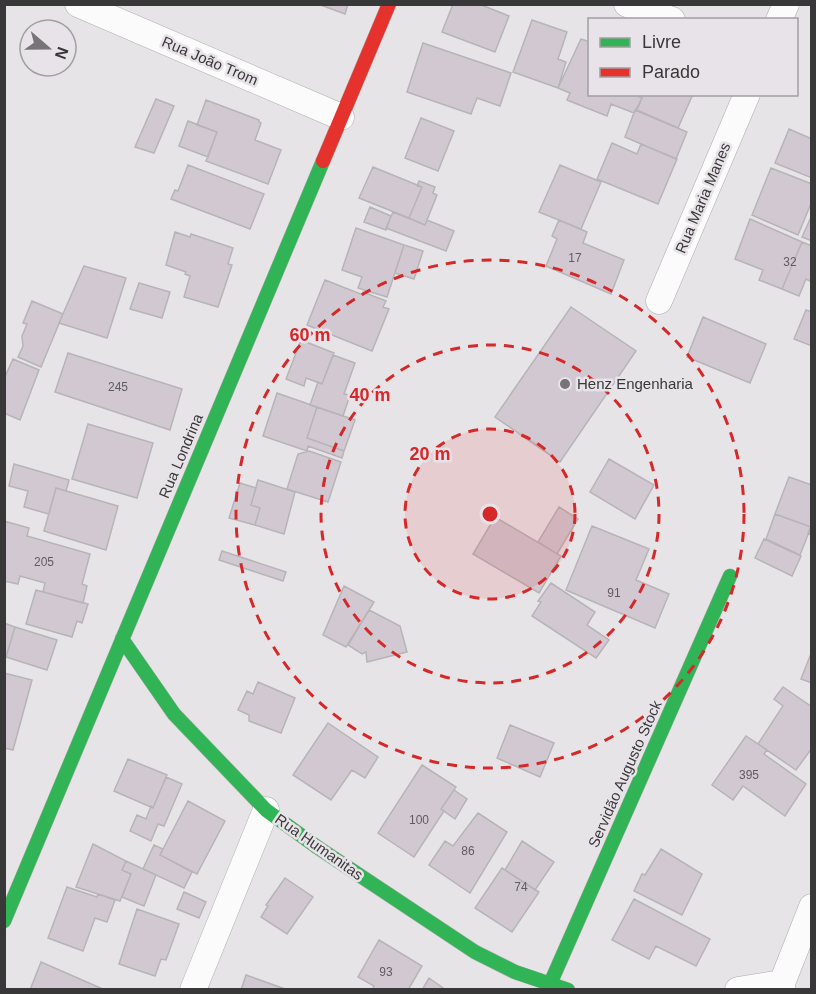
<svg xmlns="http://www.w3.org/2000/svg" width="816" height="994" font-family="Arial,sans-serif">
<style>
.building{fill:#d2c8d2;stroke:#b7b4b7;stroke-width:1.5}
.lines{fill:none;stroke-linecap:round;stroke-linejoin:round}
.street-casing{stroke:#aeacae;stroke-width:27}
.fast-casing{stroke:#aeacae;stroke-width:15}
.jam-casing{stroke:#aeacae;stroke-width:15}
.street{stroke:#fbfbfb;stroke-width:26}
.fast{stroke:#30b455;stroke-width:14}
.jam{stroke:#e5322d;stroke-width:14}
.ring{fill:none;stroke:#d62828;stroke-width:3;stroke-dasharray:10 8}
.poi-dot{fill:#767476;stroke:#e8e3e8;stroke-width:2}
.labels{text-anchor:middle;stroke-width:5;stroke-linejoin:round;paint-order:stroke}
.number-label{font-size:12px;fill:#5f5c5f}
.street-label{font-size:15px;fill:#393839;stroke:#e8e3e8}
.poi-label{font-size:15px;fill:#393839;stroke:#e8e3e8;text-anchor:start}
.centre{fill:#d62828;stroke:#e8e3e8;stroke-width:3}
.ring-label{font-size:18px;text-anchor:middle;font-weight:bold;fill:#d62828;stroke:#e8e3e8;stroke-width:5;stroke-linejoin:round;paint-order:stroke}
</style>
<rect width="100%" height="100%" fill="#e7e4e7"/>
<path class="building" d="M318,4H348L345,14Z
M453,4H479L509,16L495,52L442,32Z
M532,20L567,32L558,59L566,62L558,88L513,72Z
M581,39L590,42V94H640L639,97L642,98L634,113L611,104L607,116L567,100L570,93L558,88Z
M423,43L511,73L500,106L477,98L471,114L407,92Z
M640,94H693L678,128L637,110L642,98L639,97Z
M156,99L174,106L154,153L135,147Z
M206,100L259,120V122L261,123L255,140L281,150L268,184L206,161L217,132L197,125Z
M635,110L687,132L676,159L625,137Z
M421,118L454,131L438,171L405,158Z
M188,121L217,132L208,157L179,146Z
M789,129L812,139V178L775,163Z
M612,143L637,154L641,144L677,159L658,204L597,179Z
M188,165L264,194L250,229L171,199L175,190L178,191Z
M560,165L601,182L581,229L539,212Z
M373,167L422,187L409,218L359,198Z
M771,168L812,184V201L798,235L752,215Z
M419,181L435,187L433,193L437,195L425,225L409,218L422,187L417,186Z
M370,207L391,216L386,230L364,222Z
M393,212L425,225L427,220L454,231L446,251L386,228Z
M812,215V241L802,237Z
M750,219L802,242L782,289L759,280L763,270L735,259Z
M559,220L587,232L583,243L624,260L611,294L546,266L557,239L552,236Z
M356,228L404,245L387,297L358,288L362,277L342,270Z
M175,232L190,237L191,234L233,248L228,264L232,265L218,307L184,297L190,276L185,274L186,272L166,265Z
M802,242L812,246V282L806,279L799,296L782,289Z
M404,245L423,251L414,279L395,273Z
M84,266L126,278L107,338L59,323Z
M325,280L363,295V292L386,301L383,307L389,309L372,351L307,325Z
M139,283L170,292L162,318L130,309Z
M32,301L63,314L41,367L18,357L23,346L22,336L27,324L23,323Z
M571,307L636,351L560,462L495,417Z
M806,310L812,312V346L794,339Z
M703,317L766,344L750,383L687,357Z
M301,340L334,353L322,384L306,378L304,386L286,379Z
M68,353L182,389L170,430L55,392Z
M333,355L355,363L344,394L350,395L343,416L310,405L318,382L322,384Z
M13,359L39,370L20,420L4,413V379Z
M277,393L317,407L307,438L344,451L342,458L308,446L307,451L263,436Z
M317,407L355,420L344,451L307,438Z
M88,424L153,443L137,498L72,479Z
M309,451L341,462L328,502L287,489L298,454Z
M609,459L654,485L635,519L590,492Z
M14,464L69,480L66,491L56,488L49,514L24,507L28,491L9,486Z
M789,477L812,485V534L808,533L811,527L775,514Z
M258,480L295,492L284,534L255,525L260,508L251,505Z
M240,483L256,488L251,505L260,508L255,525L229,518Z
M56,488L118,506L106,550L44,531Z
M559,507L578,519L557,554L538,542Z
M775,514L811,527L800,555L766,539Z
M495,517L561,556L539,593L473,554Z
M4,521L29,528L27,536L90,554L82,584L87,586L83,603L43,592L45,583L20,576L18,584L4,581Z
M592,526L649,549L636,580L669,594L655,628L566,590Z
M764,539L801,556L792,576L755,558Z
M222,551L286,572L283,581L219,560Z
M551,583L595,612L587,625L609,640L596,658L532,616L541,602L538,601Z
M344,586L374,602L346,647L323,635Z
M36,590L88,604L82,623L77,621L72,637L26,624Z
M369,610L400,626L407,652L367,662L366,652L362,654L348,645Z
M4,623L15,627L6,657L4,656Z
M15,627L57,640L47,670L6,657Z
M812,651V683L801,679Z
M4,673L32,680L13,750L4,748Z
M258,682L295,698L281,733L249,721V715L238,710L247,691L253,694Z
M783,687L812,707V748L796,770L758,744L783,706L774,699Z
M328,723L378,757L365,778L352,770L331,800L293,775Z
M510,725L554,743L540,777L497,758Z
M746,736L767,750L764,754L806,784L785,816L743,786L733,800L712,785Z
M128,759L167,775L153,808L114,791Z
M422,765L456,787L441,809L444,811L414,857L378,833Z
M166,777L182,784L164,826L158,824L151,841L130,831L137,815L146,819L151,806L153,808Z
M454,790L467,799L455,819L441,809Z
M188,801L225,821L197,874L160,855Z
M478,813L507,832L470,893L429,865L445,841L453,846Z
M522,841L554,862L535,890L505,870Z
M93,844L126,861L122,870L131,874L120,901L76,887Z
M154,845L163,849L160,855L192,872L184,888L143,869Z
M661,849L702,874L682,915L634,891L642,874L645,875Z
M126,861L156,875L144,906L122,897L131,874L122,870Z
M502,868L539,892L512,932L475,908Z
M285,878L313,897L287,934L261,917L268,906L266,905Z
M67,887L97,897L98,894L115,900L107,922L95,918L83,951L48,938Z
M184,892L206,902L199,918L177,909Z
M634,899L710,939L696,966L656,946L649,959L612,940Z
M137,909L179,924L166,960L161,959L155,976L119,964Z
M379,940L422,966L408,990H372L374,986L358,977Z
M41,962L105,990H30Z
M246,975L288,990H241Z
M429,978L446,990H422Z"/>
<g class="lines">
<defs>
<path id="street" d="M78,4L341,117
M627,4L672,20
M779,20L786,4
M659,301L747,94
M193,990L266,810
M738,990L782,983
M782,990V983L812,907"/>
<path id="fast" d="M122,639L174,714L266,810L317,847L475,952L515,972L568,990
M4,921L323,161
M550,984L730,576"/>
<path id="jam" d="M323,161L389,4"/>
</defs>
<use href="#street" class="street-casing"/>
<use href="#fast" class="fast-casing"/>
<use href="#jam" class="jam-casing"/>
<use href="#street" class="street"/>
<use href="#fast" class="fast"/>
<use href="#jam" class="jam"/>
</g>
<circle cx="490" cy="514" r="85" fill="#d62828" fill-opacity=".12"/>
<g class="ring">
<circle cx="490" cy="514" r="85"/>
<circle cx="490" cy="514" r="169"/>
<circle cx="490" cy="514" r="254"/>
</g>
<circle class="poi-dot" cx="565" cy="384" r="6"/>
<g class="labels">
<g class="number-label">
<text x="575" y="262">17</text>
<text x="790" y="266">32</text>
<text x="118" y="391">245</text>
<text x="44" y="566">205</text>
<text x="614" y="597">91</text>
<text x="749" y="779">395</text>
<text x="419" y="824">100</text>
<text x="468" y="855">86</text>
<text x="521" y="891">74</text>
<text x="386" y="976">93</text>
</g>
<g class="street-label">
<text transform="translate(210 61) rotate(23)" y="5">Rua João Trom</text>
<text transform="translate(703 198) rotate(-67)" y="5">Rua Maria Manes</text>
<text transform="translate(181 456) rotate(-67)" y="5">Rua Londrina</text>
<text transform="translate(625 774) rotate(-66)" y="5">Servidão Augusto Stock</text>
<text transform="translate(319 847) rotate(35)" y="5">Rua Humanitas</text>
</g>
<g class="poi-label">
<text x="577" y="389">Henz Engenharia</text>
</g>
</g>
<circle cx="490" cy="514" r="9" class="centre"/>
<g class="ring-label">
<text x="310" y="341">60 m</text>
<text x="370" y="401">40 m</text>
<text x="430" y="460">20 m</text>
</g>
<rect width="816" height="994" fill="none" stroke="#393839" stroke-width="12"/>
<rect x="588" y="18" width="210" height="78" fill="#e8e3e8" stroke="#a29fa2" stroke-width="1.5"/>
<rect x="600" y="38" width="30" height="9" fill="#30b455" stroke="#a29fa2" stroke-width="1.5"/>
<text x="642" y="48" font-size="18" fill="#393839">Livre</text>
<rect x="600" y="68" width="30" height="9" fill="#e5322d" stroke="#a29fa2" stroke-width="1.5"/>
<text x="642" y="78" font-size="18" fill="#393839">Parado</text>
<g transform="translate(48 48) rotate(110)"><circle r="28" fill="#e8e3e8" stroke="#a29fa2" stroke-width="1.5"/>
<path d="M0-4.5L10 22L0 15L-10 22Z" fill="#767476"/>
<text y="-9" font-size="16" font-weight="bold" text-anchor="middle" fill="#393839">N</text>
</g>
</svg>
